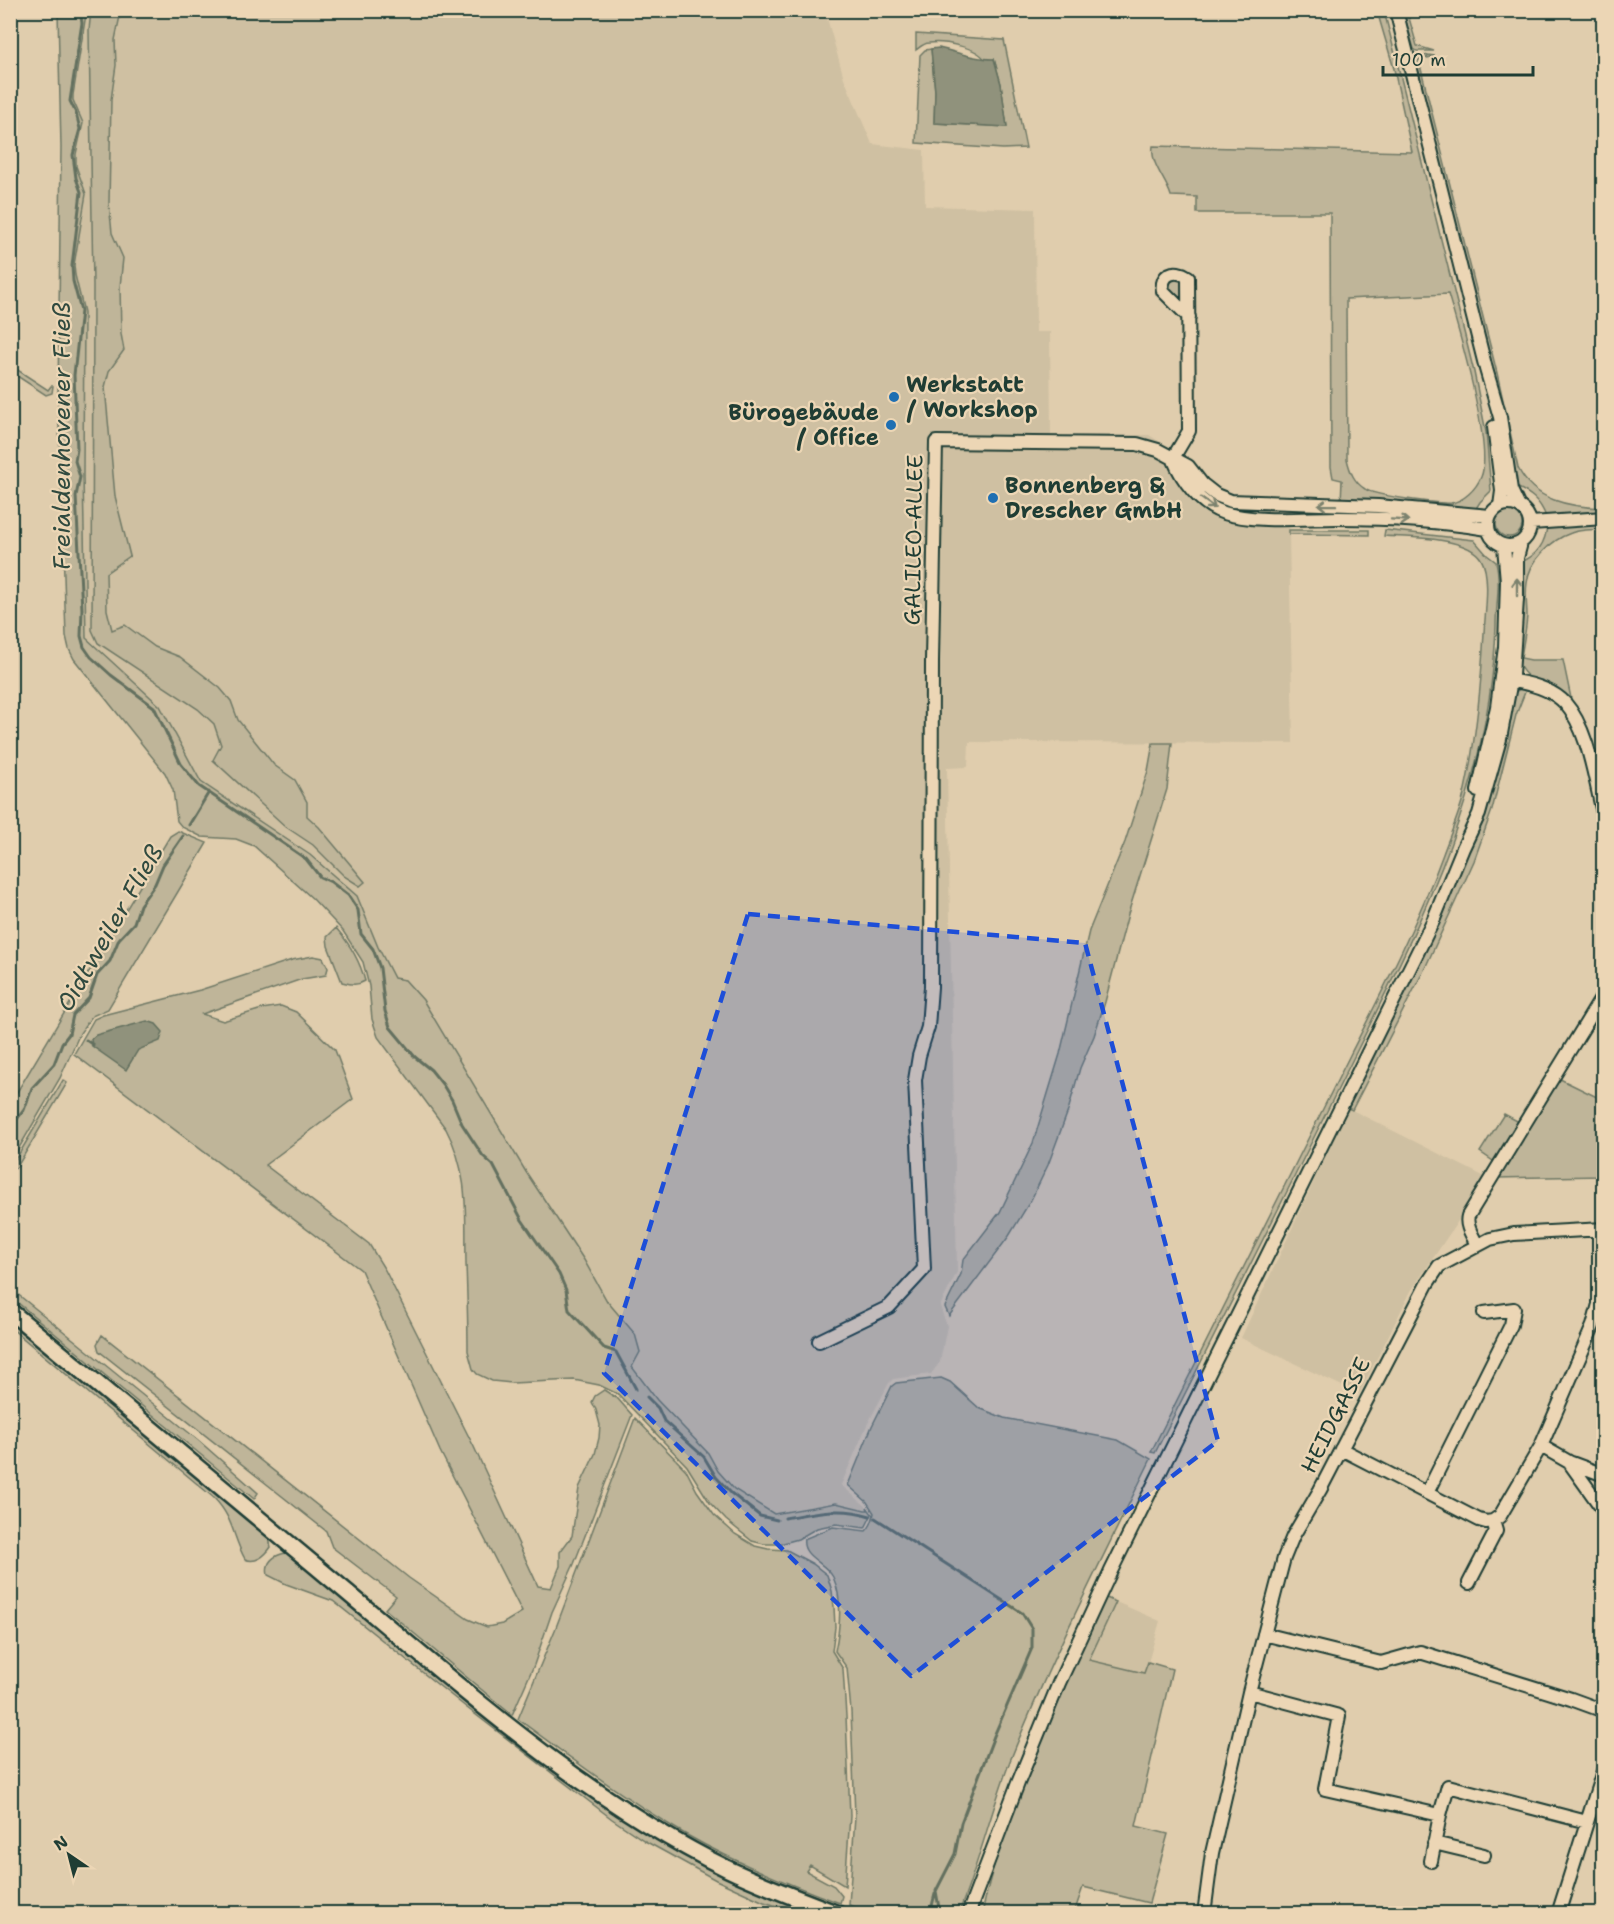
<svg xmlns="http://www.w3.org/2000/svg" width="1614" height="1924" font-family="'Shantell Sans',sans-serif">
<style>
.built{fill:#cfc0a2}
.green{fill:#bfb599;stroke:#6f7966;stroke-width:1.5;fill-rule:evenodd}
.water{fill:#90927b;stroke:#63705f;stroke-width:1.5}
.lines{fill:none;stroke-linecap:round;stroke-linejoin:round}
.stream{stroke:#63705f;stroke-width:3}
.minor-casing{stroke:#1f3d34;stroke-width:16}
.major-casing{stroke:#1f3d34;stroke-width:20}
.minor{stroke:#ecd6b5;stroke-width:12}
.major{stroke:#ecd6b5;stroke-width:15}
.oneway{stroke:#7b826e}
.marked{fill:#1d4ed8;fill-opacity:0.2;stroke:#1d4ed8;stroke-width:4.5;stroke-dasharray:12 8;stroke-linejoin:round}
.poi-dot{fill:#1f6fb2;stroke:#ecd6b5;stroke-width:2}
.labels{text-anchor:middle;stroke-width:4.5;stroke-linejoin:round;paint-order:stroke}
.poi-label{font-size:22px;font-weight:bold;fill:#1f3d34;stroke:#ecd6b5;text-anchor:start}
.street-label{font-size:22px;fill:#1f3d34;stroke:#ecd6b5}
.water-label{font-size:24px;font-style:italic;fill:#304a3f;stroke:#ecd6b5}
</style>
<rect width="100%" height="100%" fill="#e0cdad"/>
<filter id="ink" filterUnits="userSpaceOnUse"><feTurbulence type="fractalNoise" baseFrequency=".0167" numOctaves="2"/><feDisplacementMap in="SourceGraphic" scale="12" xChannelSelector="R" yChannelSelector="G"/><feConvolveMatrix kernelMatrix="1 2 1 2 8 2 1 2 1" color-interpolation-filters="sRGB"/></filter>
<g filter="url(#ink)">
<path class="built" d="M85,11H825L844,78L872,144L924,150L925,206L1035,209L1036,332H1050L1051,436L1149,435L1189,460L1217,493L1238,500L1291,501L1289,534L1293,743L969,742L968,767L947,768L957,1272L940,1306L947,1326L940,1362L931,1374L893,1379L889,1383L867,1425L841,1485L867,1507L868,1510L836,1503L774,1514L734,1489L718,1471L708,1453L657,1400L623,1354L450,1087L378,947L357,896L310,855L201,782L160,706L86,638L83,474L84,312L75,275L74,265L86,194L76,166V154L83,123L72,100Z
M1348,1108L1487,1178L1411,1291L1359,1394L1241,1338Z
M1116,1602L1160,1621L1145,1673L1089,1660Z"/>
<path class="green" d="M58,11H85L86,14L73,95V100L83,123L76,154V166L86,194L74,265L75,275L84,312L83,474L86,638L160,706L201,782L310,855L357,896L378,947L394,978L405,980L423,1000L526,1172L584,1260L607,1301L635,1334L640,1352L632,1367L657,1400L708,1453L718,1471L734,1489L774,1514L836,1503L865,1510H868L867,1507L872,1514L865,1528L836,1524L817,1528L798,1539L780,1544H764L752,1541L726,1520L710,1503L687,1466L618,1394L599,1385L574,1380L512,1383L492,1381L477,1374L473,1369L468,1351C468,1322 467,1293 466,1264C465,1215 470,1174 446,1129L378,1037L372,1019L369,986L363,962L343,931L313,899L254,846L236,839L202,837L182,827L177,821L173,790L165,773L74,659L69,649L66,636L58,397L61,147Z
M91,11H121L115,40L116,65L111,100L109,203L112,233L123,258L120,287L121,334L124,350L109,371L105,387L115,496L130,556L106,573L107,610L112,630L125,625L155,647L180,657L220,688L231,701L238,720L274,765L295,780L307,802V816L319,827L365,882L360,886L344,876L313,845L286,827L213,760L221,745L214,724L198,709L98,643L92,630L93,286L89,30Z
M1377,11H1384L1395,54L1474,372L1486,432L1491,491L1480,502L1475,510L1341,502L1342,480L1333,478L1331,467L1330,213H1197V197L1171,196C1166,179 1150,164 1153,146L1412,152L1394,69ZM1448,294C1458,328 1494,448 1481,477C1476,489 1464,501 1451,503C1438,504 1375,496 1365,489C1354,482 1350,472 1347,459L1346,299Z
M1403,11H1407L1417,46L1434,51H1417L1414,49Z
M916,34L1004,40L1026,148L1003,149L916,143L920,55L925,50L931,49L935,91L934,123L1007,127L1001,84L994,59L985,60C978,47 943,41 929,43C924,43 920,47 916,50Z
M1428,55L1435,56L1423,59L1420,65L1497,373L1518,468C1534,501 1570,507 1603,508V513L1546,517C1540,500 1530,493 1514,486L1466,268L1419,76L1417,62L1422,57Z
M1175,278L1182,280L1184,294L1178,299L1168,290V282Z
M10,365L48,390L51,386H53L52,393L46,395L11,372Z
M1496 524a13 13 0 1 1 26 0a13 13 0 1 1-26 0Z
M1603,522V529C1593,530 1580,529 1571,533C1551,540 1529,561 1527,583C1525,594 1527,605 1527,616C1526,630 1523,644 1521,658L1531,660H1563L1572,703C1552,692 1524,682 1516,659L1520,562C1537,557 1546,542 1547,525Z
M1289,530H1369V535L1289,534Z
M1385,530L1474,540L1487,555L1496,562C1501,581 1496,605 1496,625C1491,794 1413,937 1340,1085C1279,1208 1218,1330 1155,1453L1151,1452C1218,1319 1285,1186 1351,1053C1384,988 1418,922 1443,854C1450,835 1458,817 1463,798C1476,744 1481,688 1484,633C1485,614 1491,575 1481,559C1467,536 1408,538 1384,536Z
M1523,687H1527L1516,715L1492,810L1474,861L1426,966L1352,1110L1348,1108L1454,888L1472,842L1514,693Z
M1153,743H1172L1167,789L1128,914L1105,1002L1094,1036L1080,1068L1068,1111L1048,1165L1031,1200L1009,1236L949,1316L945,1307L961,1274L963,1260L1000,1212L1033,1143L1060,1054L1089,931L1125,842L1148,771Z
M178,831L207,843L108,1009L92,1016L80,1033L60,1078L16,1153L11,1158V1102L170,836Z
M336,928C349,943 360,961 365,981C357,986 350,984 342,982L328,946L327,937Z
M313,956L323,958L328,968L326,975L302,979L202,1014L223,1021L262,1009L281,1006L296,1012L335,1050L353,1099L265,1165L369,1244L385,1270L474,1447L538,1586L551,1588L560,1566V1552L572,1536L579,1488L595,1454L599,1438L600,1425L596,1410L592,1402L595,1396L604,1390L618,1399L632,1415L574,1564L552,1612L534,1665L512,1715L385,1609L396,1596L332,1547L326,1531L99,1351L97,1344L102,1335L409,1578L468,1619L487,1627L502,1624L522,1612L440,1451L361,1270L74,1054L94,1019L103,1015L200,990L292,960Z
M1556,1077L1603,1100V1176L1496,1178Z
M63,1080L67,1083L17,1167L11,1171V1164L19,1154Z
M1504,1114L1521,1123L1496,1163L1480,1152Z
M10,1288L198,1440L258,1493L254,1499L11,1297Z
M10,1318L268,1534L271,1547C265,1556 255,1564 245,1559C232,1535 234,1519 214,1498L11,1328Z
M941,1378L950,1382L979,1408L1004,1418L1118,1440L1151,1459C1102,1559 1051,1658 1010,1761C991,1811 979,1863 959,1912L874,1913L849,1905L855,1816L851,1711L847,1668L835,1651C840,1628 843,1599 833,1577C825,1562 801,1557 804,1539L833,1527L866,1531C871,1526 873,1520 874,1513L867,1502L848,1485L872,1426L892,1386L896,1383Z
M635,1418L686,1470L697,1491L714,1515L735,1534L755,1546L768,1549L787,1550L813,1564L827,1575L832,1591L834,1607L835,1627L832,1651L843,1669L846,1716L850,1816L845,1886L810,1865L806,1871L834,1886L842,1896L840,1903C788,1884 734,1862 685,1834C627,1800 572,1759 518,1719L555,1630Z
M286,1553L292,1555L582,1786L821,1913H800L764,1902L716,1880L645,1841L612,1819L467,1708L333,1601L286,1584L268,1575C265,1562 274,1555 286,1553Z
M1104,1597L1116,1602L1089,1660L1144,1673L1148,1662L1172,1669L1136,1826L1168,1834L1149,1903L1083,1887L1074,1913L982,1914C1005,1802 1057,1700 1104,1597Z"/>
<path class="water" d="M939,48C956,52 977,60 994,59L1001,84L1007,127L934,123L935,91L931,49Z
M147,1021L156,1024L163,1032L160,1041L138,1050L126,1070L92,1046L91,1039L96,1035Z"/>
<g class="lines">
<path class="stream" d="M80,10L82,23L70,101L76,113L80,129L73,155L76,178L81,192L72,266L73,281L81,311L74,375L77,449L75,461L80,477L76,496L82,609L81,636L84,647L91,657L111,675L154,707L181,764L199,786L306,859L320,877L331,882L348,895L358,910L361,934L373,949L380,968L385,1011L390,1027L415,1057L431,1070L443,1085L452,1100L462,1124L483,1156L493,1165L522,1220L559,1274L566,1290L569,1310L604,1348L616,1352L636,1389
M189,825L209,792
M86,1040L93,1045
M10,1128L24,1110L32,1088L54,1064L62,1043L69,1034L73,1015L89,998L97,975L110,961L119,939L134,923L140,905L155,884L163,865L183,836
M647,1397L658,1408L664,1421L704,1457L716,1477L731,1493L760,1516L777,1520
M785,1518C814,1513 841,1506 870,1516
M875,1518L1022,1613L1032,1629V1648L994,1736L961,1823L955,1854L936,1891L940,1914
M931,1910L935,1894"/>
<defs>
<path id="minor" d="M1396,10L1486,369L1500,417L1511,490L1518,505
M1494,427L1502,491L1500,506
M1173,458C1182,480 1200,505 1224,513C1255,523 1305,518 1338,518C1388,518 1439,521 1488,529
M1173,458L1189,431L1188,277C1175,268 1160,274 1163,291L1189,317
M1488 525a21 21 0 1 1 42 0a21 21 0 1 1-42 0Z
M1531,523L1604,518
M1505,680C1525,682 1551,688 1565,703C1589,730 1595,782 1604,817
M1478,791L1497,707L1505,647L1507,581L1504,546
M1477,1245C1473,1236 1465,1226 1468,1216L1604,994
M819,1341L889,1307L924,1269L915,1080L919,1056L928,1027L931,987L932,661L936,442L1137,444L1158,450L1188,466L1202,484L1216,495L1231,501L1378,506L1490,516
M1541,1446L1569,1462L1604,1475
M1341,1449L1479,1520L1486,1522L1493,1521
M1569,1462L1604,1511
M1427,1493L1511,1325L1514,1309L1484,1313
M1469,1583L1496,1531L1493,1521L1500,1516L1541,1446L1593,1326L1599,1304V1230
M1264,1634L1381,1663L1420,1652L1571,1699L1604,1711
M1249,1692L1339,1716L1325,1789L1440,1815L1448,1786L1587,1822
M1434,1843L1484,1855
M1431,1861L1440,1815
M968,1914L1018,1783L1059,1683L1111,1571L1433,921L1463,848L1479,814L1500,739L1512,675L1517,599V558L1521,543
M1204,1914L1212,1853L1249,1692L1284,1558L1293,1536L1320,1490L1427,1284L1439,1266L1490,1239L1514,1234L1604,1229
M1558,1914L1604,1768"/>
<path id="major" d="M10,1311C119,1402 228,1492 336,1583C459,1686 583,1798 728,1869C764,1886 801,1900 838,1914"/>
</defs>
<use href="#minor" class="minor-casing"/>
<use href="#major" class="major-casing"/>
<use href="#minor" class="minor"/>
<use href="#major" class="major"/>
</g>
<defs><path id="oneway-shaft" d="M-6 0H5M1.5-3L5.5 0L1.5 3" fill="none" stroke-width="1.6" stroke-linecap="round" stroke-linejoin="round" transform="scale(1.5)"/></defs>
<g class="oneway">
<use href="#oneway-shaft" transform="translate(1208 503) rotate(36)"/>
<use href="#oneway-shaft" transform="translate(1327 505) rotate(-179)"/>
<use href="#oneway-shaft" transform="translate(1400 520) rotate(4)"/>
<use href="#oneway-shaft" transform="translate(1517 587) rotate(-90)"/>
</g>
</g>
<path class="marked" d="M748,914L1085,943L1218,1441L911,1676L604,1373Z"/>
<g class="poi-dot">
<circle cx="894" cy="397" r="6"/>
<circle cx="891" cy="425" r="6"/>
<circle cx="993" cy="498" r="6"/>
</g>
<g class="labels">
<g class="poi-label">
<text x="906" y="392">Werkstatt<tspan x="906" dy="25">/ Workshop</tspan></text>
<text x="879" y="420" text-anchor="end">Bürogebäude<tspan x="879" dy="25">/ Office</tspan></text>
<text x="1005" y="493">Bonnenberg &amp;<tspan x="1005" dy="25">Drescher GmbH</tspan></text>
</g>
<g class="street-label">
<text transform="translate(913 540) rotate(-89)" y="8">GALILEO-ALLEE</text>
<text transform="translate(1335 1415) rotate(-63)" y="8">HEIDGASSE</text>
</g>
<g class="water-label">
<text transform="translate(62 436) rotate(-90)" y="8">Freialdenhovener Fließ</text>
<text transform="translate(110 928) rotate(-60)" y="8">Oidtweiler Fließ</text>
</g>
</g>
<rect width="1614" height="1924" fill="none" stroke="#ecd6b5" stroke-width="36"/>
<rect x="18" y="18" width="1578" height="1888" fill="none" stroke="#1f3d34" stroke-width="2" filter="url(#ink)"/>
<g transform="translate(69 1855) rotate(325)" stroke="#ecd6b5" stroke-width="4.5" paint-order="stroke">
<path d="M0-4.5L10 22L0 15L-10 22Z" fill="#1f3d34"/>
<text y="-9" font-size="16" font-weight="bold" text-anchor="middle" fill="#1f3d34">N</text>
</g>
<path d="M1383 66v9h150v-9" fill="none" stroke="#1f3d34" stroke-width="3"/>
<text x="1392" y="66" font-size="18" fill="#1f3d34" stroke="#ecd6b5" stroke-width="4.5" paint-order="stroke">100 m</text>
</svg>
